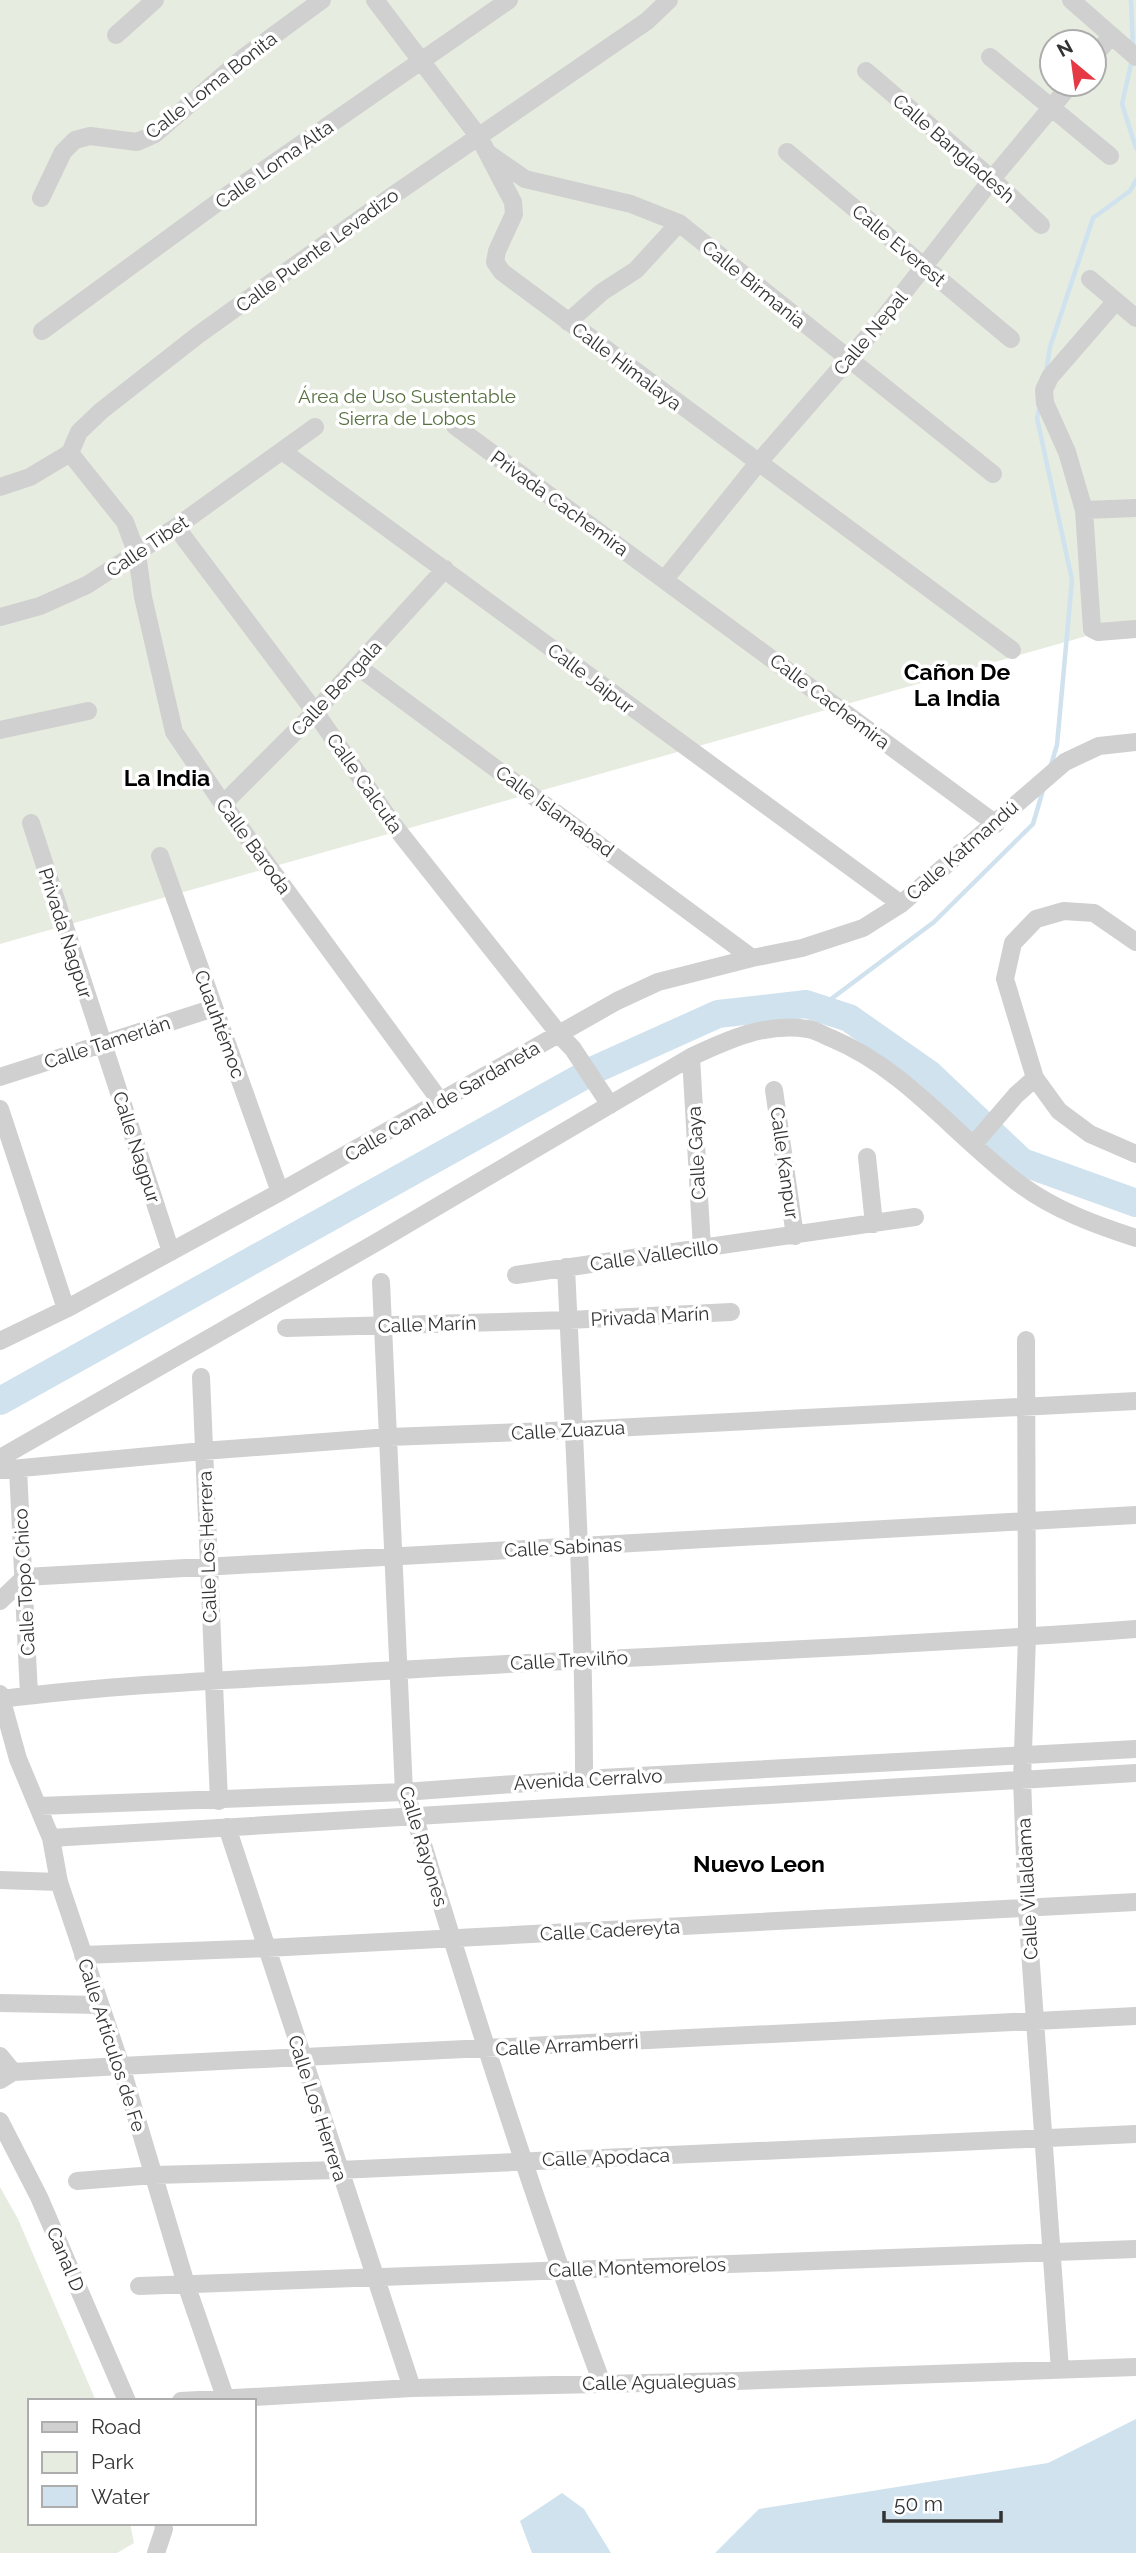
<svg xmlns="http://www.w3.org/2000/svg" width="1136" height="2553" font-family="Raleway,sans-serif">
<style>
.green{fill:#e6ecdf;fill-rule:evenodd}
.water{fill:#cfe2ee}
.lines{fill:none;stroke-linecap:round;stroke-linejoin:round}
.stream{stroke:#cfe2ee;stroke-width:4.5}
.river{stroke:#cfe2ee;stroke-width:28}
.minor{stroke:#d0d0d0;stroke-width:18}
.labels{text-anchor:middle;stroke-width:7;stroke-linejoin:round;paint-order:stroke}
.street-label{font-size:19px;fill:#333;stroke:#fff}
.park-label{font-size:19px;fill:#56703f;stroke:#fff}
.quarter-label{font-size:23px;font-weight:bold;fill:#000;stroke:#fff}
</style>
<rect width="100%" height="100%" fill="#fff"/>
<path class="green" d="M0,0H1136V622L0,944ZM1052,42H1094V84H1052Z
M0,2187L18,2219L96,2401H30V2523H130L134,2543L117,2553H0Z"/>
<path class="water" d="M1136,2419V2553H715L759,2509L1048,2463Z
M562,2493L584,2509L611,2553H532L520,2521Z"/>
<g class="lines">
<path class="stream" d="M1131,0L1133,48
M1132,60L1122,104L1136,148
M1046,372L1050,347L1093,218L1130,191L1136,180
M1040,405L1037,418L1072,580L1057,745L1051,765
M819,1008L934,922L1033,824L1043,790"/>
<path class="river" d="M0,1401L596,1069L718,1014L806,1004L849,1018L929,1074L1022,1162L1136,1203"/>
<path class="minor" d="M375,0L479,137L513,202L514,214L497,251L495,262L502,272L1012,650
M1071,0L1136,57
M116,35L155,0
M1094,56L1111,36
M990,57L1110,156
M866,71L992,179L1041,225
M787,152L1011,339
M489,154L525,179L631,204L679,223L993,474
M41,198L63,152L75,140L90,136L137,142L155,134L243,58L322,0
M1090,279L1136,318
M1116,301L1050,377L1044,390L1045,403L1067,452L1084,510L1092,629L1098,632L1136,629
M568,322L602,292L636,270L679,223
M42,331L225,197L509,0
M455,426L996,824
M282,451L901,904
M70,453L125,522L137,554L143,597L174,732L223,804L441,1102
M0,487L30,477L70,453L79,432L101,411L198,335L392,196L647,21L669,0
M1084,510L1136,508
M176,527L315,712L392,823L559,1034L573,1049L610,1105
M665,579L758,463L883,319L992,179L1071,84
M0,617L40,606L87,585L176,527L315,427
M357,666L752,958
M0,730L88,711
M223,804L315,712L445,569
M31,823L171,1252
M160,856L280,1192
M1136,942L1094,913L1064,911L1036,919L1013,943L1005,979L1035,1078L1059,1111L1090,1134L1136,1154
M691,1057L702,1248
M0,1077L214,1008
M774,1090L795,1236
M0,1109L66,1309
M973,1145L1016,1095L1035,1078
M867,1157L874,1224
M566,1267C574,1438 584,1608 584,1779
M516,1275L915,1217
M381,1282L404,1792L414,1815C472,2006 532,2196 602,2383
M286,1328L569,1320L731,1312
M1026,1340L1027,1637L1022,1780L1027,1909L1060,2370
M0,1341L66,1309L280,1192L617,1001L658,982L752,958L802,948L863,928L901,904L1065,762L1099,746L1136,742
M201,1377L219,1801
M0,1458L377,1242L691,1057C727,1040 766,1022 808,1029C816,1030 825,1036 833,1039C907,1070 957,1138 1021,1185C1055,1210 1096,1225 1136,1238
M18,1469L29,1695
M0,1470L203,1451L389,1437L575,1430L1136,1401
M0,1601L25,1577L1136,1515
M0,1694L18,1759L51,1838L59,1882L121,2066L186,2284L225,2397
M2,1699C111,1685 223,1680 332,1674C600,1657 868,1649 1136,1629
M39,1806L404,1792L584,1779L1136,1749
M227,1827L412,2388
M51,1838L1136,1773
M0,1880L59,1882
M83,1955L267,1948L1136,1902
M0,2003L100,2005
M0,2056L13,2072
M0,2080L13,2072L121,2066L1136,2016
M0,2121L39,2197L127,2401
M77,2181L154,2175L339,2170L1136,2134
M139,2286L1136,2249
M181,2401L412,2388L736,2381L1136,2367
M156,2553L164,2529L163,2523"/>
</g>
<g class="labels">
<g class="street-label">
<text transform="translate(211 85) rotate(-38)" y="7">Calle Loma Bonita</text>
<text transform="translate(954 148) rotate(41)" y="7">Calle Bangladesh</text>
<text transform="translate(274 164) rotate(-35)" y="7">Calle Loma Alta</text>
<text transform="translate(899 245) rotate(40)" y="7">Calle Everest</text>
<text transform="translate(317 250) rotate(-36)" y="7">Calle Puente Levadizo</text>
<text transform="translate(754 284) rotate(39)" y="7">Calle Birmania</text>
<text transform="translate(870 333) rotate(-50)" y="7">Calle Nepal</text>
<text transform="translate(627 366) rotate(37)" y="7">Calle Himalaya</text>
<text transform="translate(560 503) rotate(36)" y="7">Privada Cachemira</text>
<text transform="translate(147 546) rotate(-34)" y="7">Calle Tibet</text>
<text transform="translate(591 678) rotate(37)" y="7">Calle Jaipur</text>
<text transform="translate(336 688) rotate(-47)" y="7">Calle Bengala</text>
<text transform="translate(830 701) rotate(37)" y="7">Calle Cachemira</text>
<text transform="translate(365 783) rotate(55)" y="7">Calle Calcuta</text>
<text transform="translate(555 811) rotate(36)" y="7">Calle Islamabad</text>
<text transform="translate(254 846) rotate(54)" y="7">Calle Baroda</text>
<text transform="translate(962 850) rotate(-41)" y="7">Calle Katmandú</text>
<text transform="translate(66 933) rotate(72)" y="7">Privada Nagpur</text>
<text transform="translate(220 1024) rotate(70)" y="7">Cuauhtémoc</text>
<text transform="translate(107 1042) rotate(-18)" y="7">Calle Tamerlán</text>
<text transform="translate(442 1101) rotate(-30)" y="7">Calle Canal de Sardaneta</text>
<text transform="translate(137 1147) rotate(72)" y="7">Calle Nagpur</text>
<text transform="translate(696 1153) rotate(-93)" y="7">Calle Gaya</text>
<text transform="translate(785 1163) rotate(82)" y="7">Calle Kanpur</text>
<text transform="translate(654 1255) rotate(-8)" y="7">Calle Vallecillo</text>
<text transform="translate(650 1316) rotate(-3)" y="7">Privada Marín</text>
<text transform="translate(427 1324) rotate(-2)" y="7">Calle Marín</text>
<text transform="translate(568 1430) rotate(-3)" y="7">Calle Zuazua</text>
<text transform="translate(207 1547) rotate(-92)" y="7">Calle Los Herrera</text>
<text transform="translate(563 1547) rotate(-3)" y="7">Calle Sabinas</text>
<text transform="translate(24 1582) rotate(-93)" y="7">Calle Topo Chico</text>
<text transform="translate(569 1660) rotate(-3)" y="7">Calle Trevilño</text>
<text transform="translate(588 1779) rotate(-3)" y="7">Avenida Cerralvo</text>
<text transform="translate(424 1846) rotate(73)" y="7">Calle Rayones</text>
<text transform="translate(1027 1889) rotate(-93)" y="7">Calle Villaldama</text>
<text transform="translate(610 1930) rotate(-3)" y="7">Calle Cadereyta</text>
<text transform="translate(112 2045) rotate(72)" y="7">Calle Artículos de Fe</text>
<text transform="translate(567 2045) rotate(-3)" y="7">Calle Arramberri</text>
<text transform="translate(318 2108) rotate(72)" y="7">Calle Los Herrera</text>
<text transform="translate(606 2157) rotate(-2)" y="7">Calle Apodaca</text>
<text transform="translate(66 2259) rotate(67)" y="7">Canal D</text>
<text transform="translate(637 2267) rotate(-2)" y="7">Calle Montemorelos</text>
<text transform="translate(659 2382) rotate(-1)" y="7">Calle Agualeguas</text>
</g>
<g class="park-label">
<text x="407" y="403">Área de Uso Sustentable<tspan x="407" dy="22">Sierra de Lobos</tspan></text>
</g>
<g class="quarter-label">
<text x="957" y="680">Cañon De<tspan x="957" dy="26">La India</tspan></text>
<text x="167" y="786">La India</text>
<text x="759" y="1872">Nuevo Leon</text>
</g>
</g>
<rect x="28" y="2399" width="228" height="126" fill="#ffffff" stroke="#adadad" stroke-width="2"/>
<rect x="42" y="2422" width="35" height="10" fill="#d0d0d0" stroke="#adadad" stroke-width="2"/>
<text x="91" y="2434" font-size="21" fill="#333333">Road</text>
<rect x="42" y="2452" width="35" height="21" fill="#e6ecdf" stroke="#adadad" stroke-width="2"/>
<text x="91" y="2469" font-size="21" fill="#333333">Park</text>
<rect x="42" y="2486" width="35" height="21" fill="#cfe2ee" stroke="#adadad" stroke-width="2"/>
<text x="91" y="2504" font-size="21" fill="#333333">Water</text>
<g transform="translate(1073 63) rotate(331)"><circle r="33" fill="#ffffff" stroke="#adadad" stroke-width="2"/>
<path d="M0-5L12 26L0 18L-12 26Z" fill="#e63946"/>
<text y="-10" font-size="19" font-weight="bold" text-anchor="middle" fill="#333333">N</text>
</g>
<path d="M884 2511v10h117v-10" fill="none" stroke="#333333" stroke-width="3.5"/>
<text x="894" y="2511" font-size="21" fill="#333333" stroke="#ffffff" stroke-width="5" paint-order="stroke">50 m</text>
</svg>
